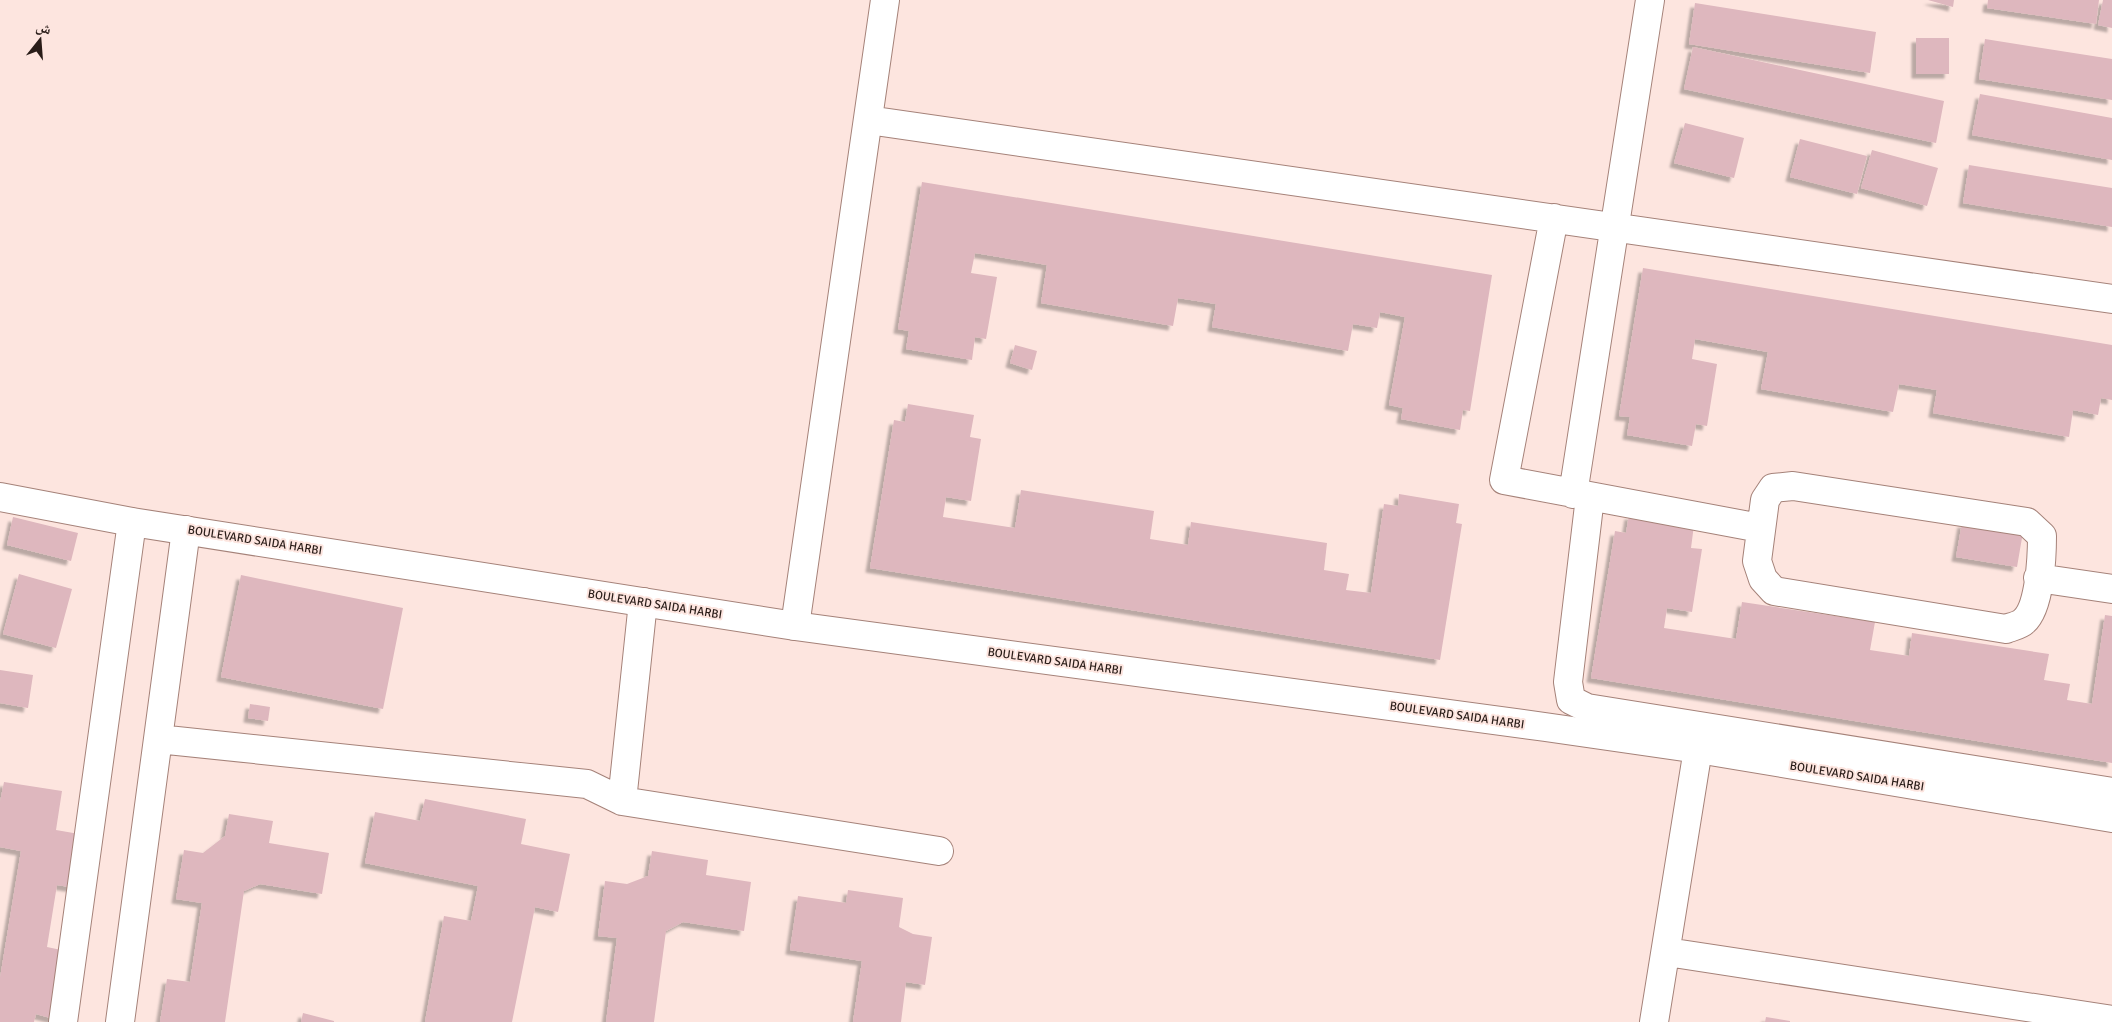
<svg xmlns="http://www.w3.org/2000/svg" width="2112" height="1022" font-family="Signika,'Noto Naskh Arabic',sans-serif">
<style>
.building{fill:#deb7be;filter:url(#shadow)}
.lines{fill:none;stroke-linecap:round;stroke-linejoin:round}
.minor-casing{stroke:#a58279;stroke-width:30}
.tertiary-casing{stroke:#a58279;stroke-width:30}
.minor{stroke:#fff;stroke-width:28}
.tertiary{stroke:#fff;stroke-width:28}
.labels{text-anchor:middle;stroke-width:4;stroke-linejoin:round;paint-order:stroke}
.street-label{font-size:12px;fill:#291c18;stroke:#fde5df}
</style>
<defs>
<filter id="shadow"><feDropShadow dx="-4.5" dy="4.5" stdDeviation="1" flood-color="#0004"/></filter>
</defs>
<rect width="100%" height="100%" fill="#fde5df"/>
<path class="building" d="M1928,0H1954L1953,7Z
M1988,0H2099L2096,24L1987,8Z
M2103,0H2112V28L2098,25Z
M1695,3L1876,32L1870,73L1689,44Z
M1916,38H1949V74H1916Z
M1985,39L2112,59V100L1979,79Z
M1693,47L1944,101L1936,143L1684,89Z
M1980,94L2112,118V160L1972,135Z
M1685,123L1744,138L1734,178L1674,163Z
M1800,139L1867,156L1857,194L1790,177Z
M1872,150L1938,168L1927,206L1861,188Z
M1969,165L2112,188V227L1963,203Z
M922,182L1492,275L1470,411L1463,410L1460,430L1401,419L1403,408L1389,405L1405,317L1380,312L1377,328L1353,324L1348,351L1212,327L1216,304L1178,298L1173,326L1041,303L1047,265L975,253L971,273L997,277L986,339L975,337L972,360L906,349L909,331L898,329Z
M1643,268L2112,345V400L2101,398L2098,415L2073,410L2069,437L1933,413L1937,390L1899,384L1893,412L1761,389L1768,352L1695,339L1692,359L1717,364L1707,426L1696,424L1692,446L1627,435L1630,417L1619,416Z
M1015,345L1037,351L1032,370L1010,363Z
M908,404L974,415L970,437L981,439L971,501L946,497L943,517L1015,528L1021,490L1154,511L1150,539L1188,545L1191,522L1327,543L1324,570L1349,574L1346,590L1371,593L1384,504L1398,506L1399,494L1459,504L1456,523L1462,524L1440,660L870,568L894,420L905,422Z
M1629,515L1694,525L1691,548L1702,549L1692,612L1667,608L1664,628L1736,639L1742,602L1875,622L1870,650L1909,656L1912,633L2049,654L2044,680L2070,684L2067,700L2092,704L2105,615L2112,616V763L1591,678L1615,531L1626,533Z
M13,517L78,533L71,561L7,545Z
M1962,523L2023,532L2017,567L1956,557Z
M19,574L72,589L56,648L3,634Z
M241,575L403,608L383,709L221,677Z
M0,670L33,675L28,708L0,703Z
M250,704L270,707L268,721L248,718Z
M4,782L62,791L56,830L85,835L76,888L57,885L47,947L66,951L54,1019L36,1014L34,1022H0V978L21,851L0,847V802Z
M425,799L526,819L521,844L570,854L558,912L535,907L512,1022H425L444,916L471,921L478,886L365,863L375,812L420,821Z
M229,814L273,821L269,843L329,853L322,894L260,884L244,891L225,1022H160L167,979L190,982L202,903L176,899L184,850L203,853L225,836Z
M652,851L708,860L706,875L751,882L744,931L683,922L666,931L654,1022H606L617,938L598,936L605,881L627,884L648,876Z
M848,890L903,898L899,927L913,934L932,937L925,985L906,982L901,1022H853L862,961L790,950L798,896L846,903Z
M303,1013L334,1021V1022H301Z
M1766,1017L1790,1021V1022H1765Z"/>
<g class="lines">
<defs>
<path id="minor" d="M868,120L2112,299
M1554,218L1504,480L1760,528
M1793,486L2027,522L2042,536C2042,556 2040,607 2024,621C2020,625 2011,627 2006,629L1774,591L1763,579L1757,561L1765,500L1773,488Z
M1573,494L1650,0
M1590,497L1568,682L1571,700L1587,708L2112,792
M2038,578L2112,589
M795,626L885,0
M158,739L587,784L622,801L643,602
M622,801L939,851
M1667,952L2112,1020
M63,1022L132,522
M120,1022L186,530
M1654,1022L1698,749"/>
<path id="tertiary" d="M0,497L132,522L795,626L1545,727L1698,749L2112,818"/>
</defs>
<use href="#minor" class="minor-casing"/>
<use href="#tertiary" class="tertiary-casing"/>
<use href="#minor" class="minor"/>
<use href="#tertiary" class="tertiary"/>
</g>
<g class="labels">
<g class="street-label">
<text transform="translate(255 540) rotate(9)" y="4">BOULEVARD SAIDA HARBI</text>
<text transform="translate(655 604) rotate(9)" y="4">BOULEVARD SAIDA HARBI</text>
<text transform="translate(1055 661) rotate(8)" y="4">BOULEVARD SAIDA HARBI</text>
<text transform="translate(1457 715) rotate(8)" y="4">BOULEVARD SAIDA HARBI</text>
<text transform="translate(1857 776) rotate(9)" y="4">BOULEVARD SAIDA HARBI</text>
</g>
</g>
<g transform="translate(40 40) rotate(17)" stroke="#fde5df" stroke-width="4" paint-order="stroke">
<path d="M0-4L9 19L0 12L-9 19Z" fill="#291c18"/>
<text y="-8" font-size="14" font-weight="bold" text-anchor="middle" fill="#291c18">ش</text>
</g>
</svg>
